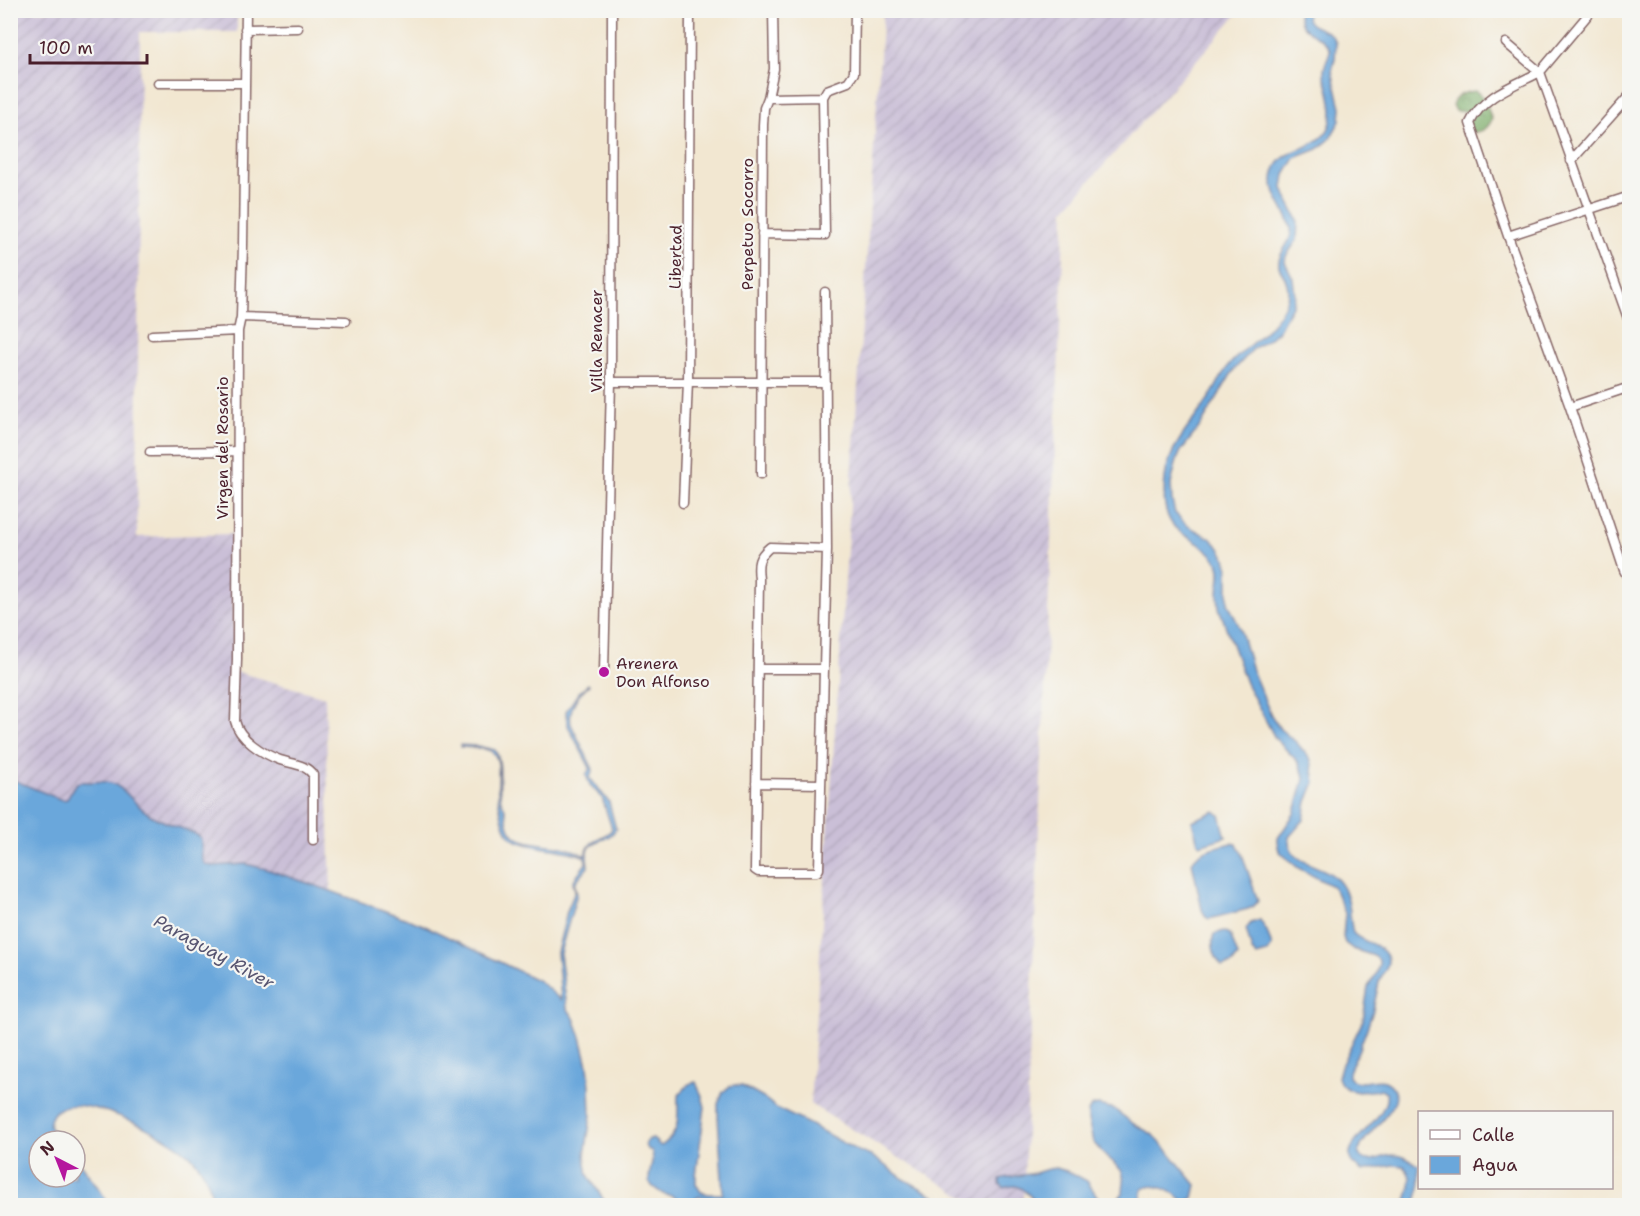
<svg xmlns="http://www.w3.org/2000/svg" width="1640" height="1216" font-family="'Shantell Sans',sans-serif">
<style>
.industrial{fill:url(#industrial-furrows)}
.forest{fill:url(#forest-crowns);stroke:#616448;stroke-width:1.5}
.water{fill:#6aa7db;stroke:#5a6383;stroke-width:1.5}
.lines{fill:none;stroke-linecap:round;stroke-linejoin:round}
.minor-casing{stroke:#856565;stroke-width:11}
.minor{stroke:#fff;stroke-width:8}
.poi-dot{fill:#b5179e;stroke:#f6f6f2;stroke-width:2}
.labels{text-anchor:middle;stroke-width:4.5;stroke-linejoin:round;paint-order:stroke}
.street-label{font-size:16px;fill:#4a1f2b;stroke:#f6f6f2}
.poi-label{font-size:16px;fill:#4a1f2b;stroke:#f6f6f2;text-anchor:start}
.water-label{font-size:18px;font-style:italic;fill:#575571;stroke:#f6f6f2}
</style>
<defs>
<pattern id="industrial-furrows" width="10" height="10" patternUnits="userSpaceOnUse" patternTransform="scale(1.5)"><rect width="10" height="10" fill="#cabfd7"/><path d="M-1 1l2-2M0 10L10 0M9 11l2-2" fill="none" stroke="#afa4b9"/></pattern>
<pattern id="forest-crowns" width="20" height="18" patternUnits="userSpaceOnUse" patternTransform="scale(1.5)"><rect width="20" height="18" fill="#78aa65"/><path d="M2 6a3 3 0 1 1 6 0M12 15a3 3 0 1 1 6 0" fill="none" stroke="#648a53"/></pattern>
</defs>
<rect width="100%" height="100%" fill="#f6f6f2"/>
<filter id="ink" filterUnits="userSpaceOnUse"><feTurbulence type="fractalNoise" baseFrequency=".0167" numOctaves="2"/><feDisplacementMap in="SourceGraphic" scale="12" xChannelSelector="R" yChannelSelector="G"/><feConvolveMatrix kernelMatrix="1 2 1 2 8 2 1 2 1" color-interpolation-filters="sRGB"/></filter>
<filter id="wash" filterUnits="userSpaceOnUse"><feTurbulence type="fractalNoise" baseFrequency=".008" numOctaves="4" result="noise"/><feDisplacementMap in="SourceGraphic" scale="24" xChannelSelector="R" yChannelSelector="G"/><feGaussianBlur stdDeviation="1.35" result="paint"/><feColorMatrix in="noise" values="0 0 0 0 0 0 0 0 0 0 0 0 0 0 0 0 0 1.4 0 .05"/><feComposite in="paint" operator="in"/></filter>
<g filter="url(#wash)">
<rect width="100%" height="100%" fill="#f2e7d1"/>
<path class="industrial" d="M10,11H237V32H140L137,537L232,534L234,671L325,697L331,891L266,869L246,864L212,866L205,864L202,858L201,840L191,832L154,817L139,807L125,792L74,786L67,799L62,800L11,779Z
M883,11H1240L1065,209L1023,1205H977L810,1104Z"/>
<path class="forest" d="M1476,91L1484,99L1492,119C1488,130 1479,133 1469,132C1464,125 1468,119 1472,112L1455,111L1452,105C1456,94 1466,92 1476,91Z"/>
<path class="water" d="M1298,11H1306L1308,21L1312,25L1327,32L1332,36L1336,43L1335,59L1332,71L1341,107L1340,121L1329,140L1318,149L1295,158L1285,175L1283,188L1288,201L1298,220L1297,240L1286,256L1285,262L1293,278L1295,295L1293,304L1278,331L1269,339L1254,348L1233,371L1201,425L1181,451L1177,460L1171,484L1172,500L1175,513L1188,526L1210,538L1220,548L1224,555L1228,567V603L1240,628L1252,670L1271,715L1280,729L1297,743L1311,760L1315,782L1307,802L1304,820L1289,837C1287,866 1324,863 1338,880C1353,898 1348,913 1353,933C1362,943 1380,943 1387,956C1391,965 1382,973 1379,982C1377,991 1375,1001 1373,1010C1367,1031 1358,1052 1349,1072V1077C1362,1091 1382,1069 1394,1089C1407,1110 1345,1145 1362,1158C1370,1164 1384,1155 1393,1155C1403,1155 1411,1160 1419,1166L1420,1188L1415,1205H1405C1408,1190 1416,1181 1404,1166L1393,1165L1362,1171C1359,1168 1353,1165 1351,1161C1341,1141 1391,1118 1386,1093L1381,1090L1358,1092L1349,1090L1341,1084L1339,1080L1338,1077L1341,1066L1363,1020L1368,987L1376,974L1379,964V960L1374,956L1353,949L1345,943L1343,937L1345,913L1336,892L1332,886L1298,868L1281,853L1278,848V838L1294,814L1297,805L1304,779L1303,773L1298,762L1275,738L1246,683L1219,608C1219,604 1218,599 1218,594C1218,585 1223,572 1218,563C1214,555 1206,549 1199,544C1193,540 1186,536 1180,532C1163,520 1163,497 1165,478C1168,447 1195,420 1211,395C1218,385 1222,373 1230,364C1248,344 1273,330 1285,304C1289,296 1289,287 1285,278C1283,274 1280,271 1279,266C1277,252 1293,243 1291,228C1287,210 1271,197 1273,178C1277,147 1309,153 1326,133C1336,119 1331,99 1327,84C1326,81 1323,75 1324,71C1324,64 1329,57 1330,50C1321,31 1300,37 1298,11Z
M588,684L589,685C577,695 568,709 571,724L593,769L590,778L609,802L616,829C609,842 593,838 588,851C586,856 588,862 588,867L577,880L575,884L577,894L560,953L567,1008L574,1018L581,1037L588,1065L590,1087L591,1115L585,1156L588,1175L607,1205H213C211,1188 208,1178 197,1163C180,1140 88,1094 61,1108C53,1111 50,1118 49,1126L60,1141H39V1177H75V1157L100,1190L109,1205H11V779L62,800L67,799C70,794 72,786 77,783C81,781 87,782 91,782C127,778 126,802 154,817C168,824 183,828 197,835L201,839L202,858L205,864L212,866L246,864L266,869L331,891L421,924L539,981L561,1000L557,952L567,911L575,891L573,882L577,875L586,863L585,857C568,848 521,849 510,836C503,827 498,803 498,792C497,780 502,760 492,752C485,747 469,748 460,747V745L478,746L495,750C504,765 497,784 501,800C502,803 504,806 505,809C508,819 507,832 518,838C529,844 546,844 558,846C568,848 576,851 585,855C593,833 602,842 612,829L602,798L590,785L586,775L590,768L568,726L566,715V711L579,692Z
M1215,811L1220,815L1226,837L1200,845L1198,843L1192,821Z
M1231,843L1237,844L1241,851L1258,901L1253,907L1248,909L1209,919L1206,917L1202,910L1192,862C1199,849 1218,847 1231,843Z
M1260,920L1267,931L1272,946L1267,953L1257,956L1252,951L1246,929L1251,923Z
M1224,931L1230,934L1238,956L1232,964L1222,966C1215,959 1210,944 1214,934Z
M696,1082L702,1096L705,1107L696,1176V1184L701,1192L709,1194H723L718,1117V1104L723,1092L730,1086L735,1085L742,1086L765,1099L778,1109L809,1124L856,1150L873,1157L904,1179L935,1196V1205L720,1206L722,1203C715,1198 707,1199 699,1196L696,1198L695,1205H686L672,1196L663,1194L653,1187L649,1182C648,1172 655,1160 652,1151L647,1149L645,1145L648,1139H653L661,1146C682,1132 677,1118 678,1096L689,1084Z
M1098,1105L1114,1109L1134,1124L1152,1134L1169,1152L1196,1185L1193,1198L1185,1202C1175,1193 1156,1181 1143,1189L1140,1205H1038C1034,1199 1022,1187 1015,1186C1012,1186 1007,1187 1004,1188L1000,1184V1180L1003,1178L1035,1173L1048,1169L1056,1168L1070,1172L1087,1181L1099,1199L1110,1202L1117,1200L1123,1193L1124,1180L1122,1171L1112,1161L1106,1157L1093,1142L1088,1120V1112L1091,1107Z"/>
</g>
<g filter="url(#ink)">
<g class="lines">
<defs>
<path id="minor" d="M246,10L243,245L241,317L238,331L237,659L235,721C239,739 263,754 280,760C292,764 306,764 313,775V840
M1592,10L1540,72L1630,324
M245,29L298,28
M1506,43L1540,72C1515,85 1482,96 1470,123L1508,236L1570,407L1624,570L1630,581
M158,83H245
M768,98L823,97
M1571,161L1630,95
M762,234L825,235L823,97L827,90L848,82L854,73L855,10
M1508,236L1630,196
M825,292L827,549L819,869L817,872H758L755,870L759,579C757,563 758,557 770,547L827,549
M241,317L346,321
M152,335L238,331
M611,382H826
M1570,407L1630,387
M150,452L237,451
M761,474L763,125L764,108L768,98L774,69L773,10
M683,503L688,381L690,10
M758,669H823
M604,671L611,382L612,10
M756,783L821,784"/>
</defs>
<use href="#minor" class="minor-casing"/>
<use href="#minor" class="minor"/>
</g>
</g>
<circle class="poi-dot" cx="604" cy="672" r="6"/>
<g class="labels">
<g class="street-label">
<text transform="translate(747 224) rotate(-90)" y="6">Perpetuo Socorro</text>
<text transform="translate(675 257) rotate(-89)" y="6">Libertad</text>
<text transform="translate(596 341) rotate(-90)" y="6">Villa Renacer</text>
<text transform="translate(222 448) rotate(-90)" y="6">Virgen del Rosario</text>
</g>
<g class="poi-label">
<text x="616" y="669">Arenera<tspan x="616" dy="18">Don Alfonso</tspan></text>
</g>
<g class="water-label">
<text transform="translate(214 952) rotate(29)" y="6">Paraguay River</text>
</g>
</g>
<rect width="1640" height="1216" fill="none" stroke="#f6f6f2" stroke-width="36"/>
<rect x="1418" y="1111" width="195" height="78" fill="#f6f6f2" stroke="#b1a0a2" stroke-width="1.5"/>
<rect x="1430" y="1130" width="30" height="9" fill="#ffffff" stroke="#b1a0a2" stroke-width="1.5"/>
<text x="1472" y="1141" font-size="18" fill="#4a1f2b">Calle</text>
<rect x="1430" y="1156" width="30" height="18" fill="#6aa7db" stroke="#b1a0a2" stroke-width="1.5"/>
<text x="1472" y="1171" font-size="18" fill="#4a1f2b">Agua</text>
<g transform="translate(57 1159) rotate(318)"><circle r="28" fill="#f6f6f2" stroke="#b1a0a2" stroke-width="1.5"/>
<path d="M0-4.5L10 22L0 15L-10 22Z" fill="#b5179e"/>
<text y="-9" font-size="16" font-weight="bold" text-anchor="middle" fill="#4a1f2b">N</text>
</g>
<path d="M30 54v9h117v-9" fill="none" stroke="#4a1f2b" stroke-width="3"/>
<text x="39" y="54" font-size="18" fill="#4a1f2b" stroke="#f6f6f2" stroke-width="4.5" paint-order="stroke">100 m</text>
</svg>
